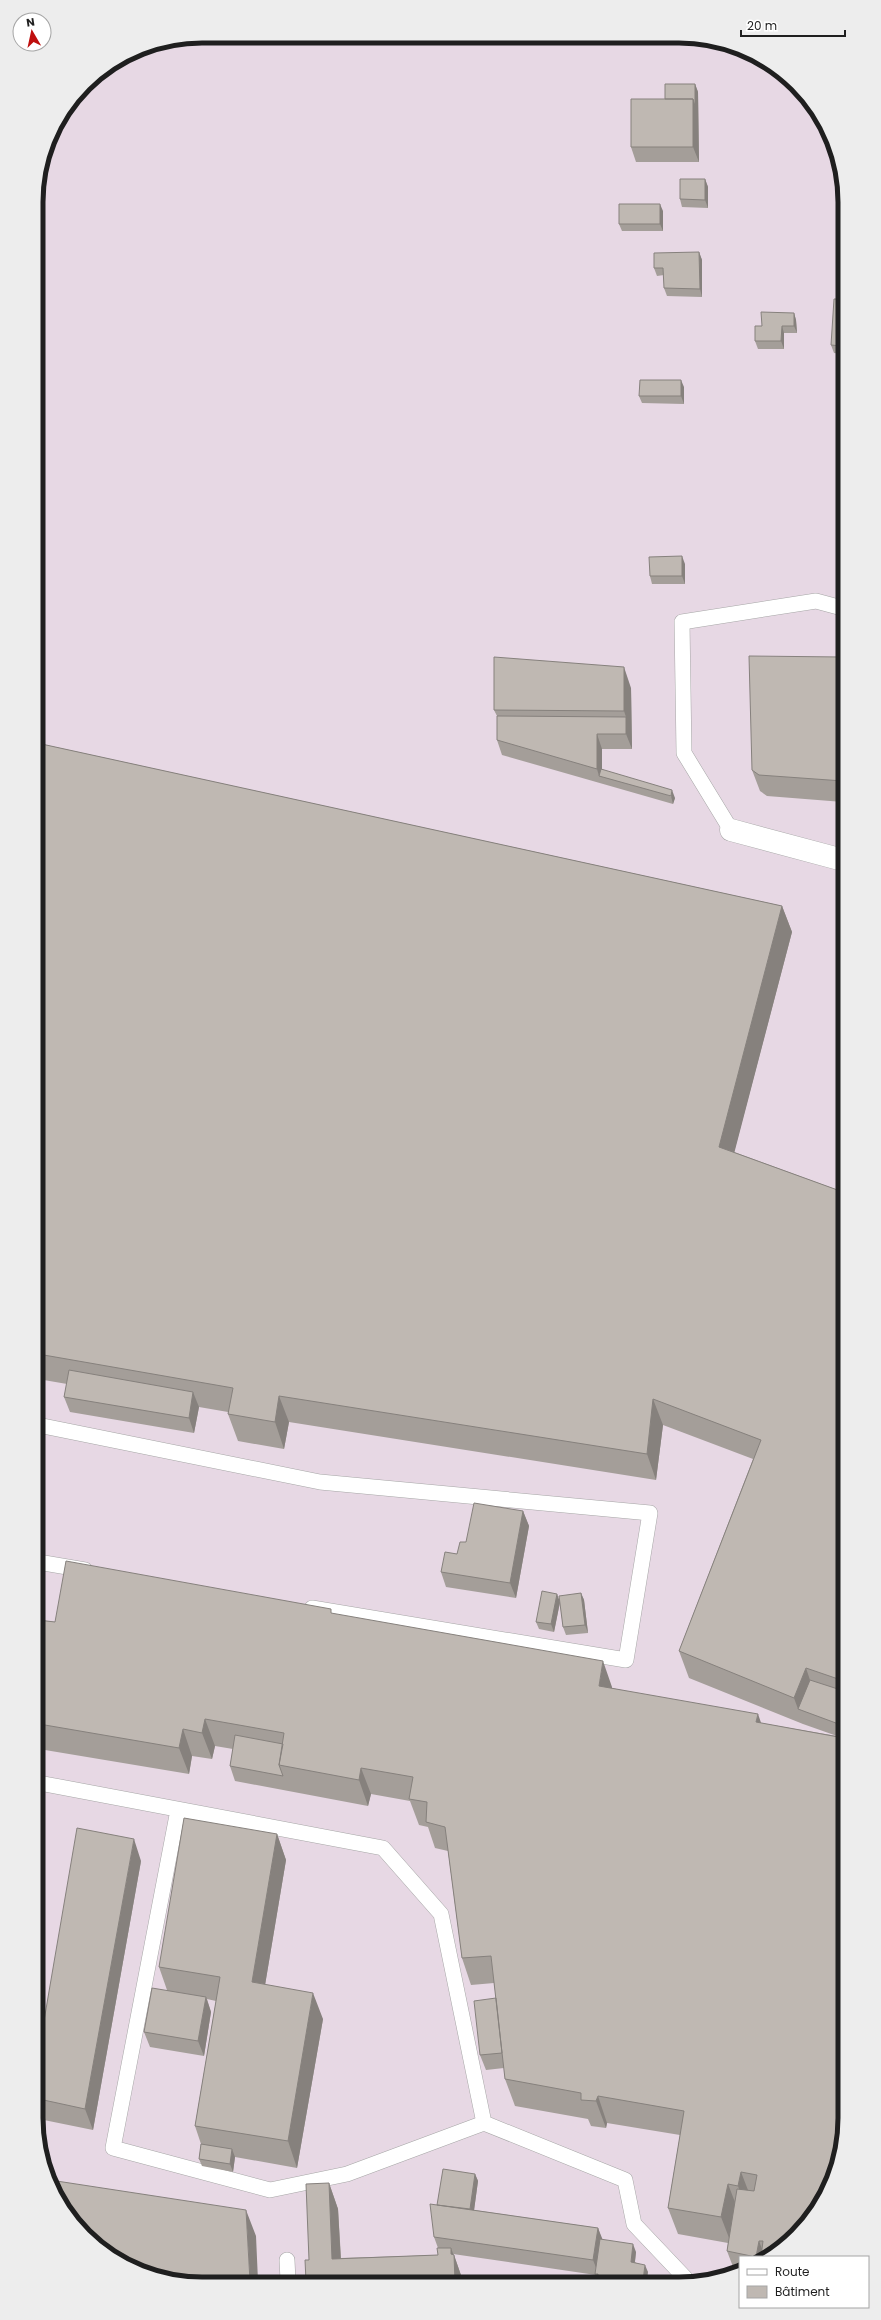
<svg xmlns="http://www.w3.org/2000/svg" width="881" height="2320" font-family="Poppins,sans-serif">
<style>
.industrial{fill:#e7d8e4}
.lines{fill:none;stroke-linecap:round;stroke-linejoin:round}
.lane-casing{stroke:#a6a6a6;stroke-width:16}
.street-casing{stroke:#a6a6a6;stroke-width:23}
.lane{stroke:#fff;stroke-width:15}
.street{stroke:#fff;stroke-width:22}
.wall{fill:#a49e99}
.shaded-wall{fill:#86817d}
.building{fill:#bfb8b2;stroke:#86817d}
.rim{fill:none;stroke:#1f1f1f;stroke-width:5}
</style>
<rect width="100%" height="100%" fill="#efece5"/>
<path class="industrial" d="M202,36L712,39L762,58L797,85L823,119L842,169L845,2129L832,2181L804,2227L768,2257H740V2270L712,2281H170L128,2267L58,2201L39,2151L36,191L53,129L92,77L139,49Z"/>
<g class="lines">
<defs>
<path id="lane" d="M731,830L684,753L682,622L816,601L842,608
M38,1425L320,1482L650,1513L626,1660L312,1608
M38,1562L85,1570
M39,1783L383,1848L441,1914L484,2123L625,2180L634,2224L688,2281
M178,1810L113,2148L270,2190L347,2174L484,2123
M287,2260L288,2281"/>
<path id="street" d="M731,830L843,860"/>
</defs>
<use href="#lane" class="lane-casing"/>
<use href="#street" class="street-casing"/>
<use href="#lane" class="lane"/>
<use href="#street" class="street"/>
</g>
<path class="wall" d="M695,84L698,92L699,162H636L631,147L665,99Z
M705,179L708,187V208L682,207L680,199Z
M663,211V231H622L619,224Z
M699,252L702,260V297L667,296L664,288V275L657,276L654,268Z
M842,299V354L834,353L831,345Z
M794,313L796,320L797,333H784V349H758L755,341L762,326Z
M684,387V404L642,403L639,396Z
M685,564V584H652L650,576Z
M842,657L843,802L767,796L760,791L752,770Z
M631,688L632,749H602V770L675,798L673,804L502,755L497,740V716L494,710Z
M37,743L782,906L792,932L734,1152L843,1192L845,2129L768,2257H740V2270L735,2272L727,2251L728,2243L678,2234L668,2208L680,2135L607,2123L606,2128L591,2126L588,2119L515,2106L505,2079L504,2068L486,2070L480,2055L496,1998L494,1983L471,1985L462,1958L448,1851L435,1848L428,1827L419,1825L410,1801L371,1794L368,1806L235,1781L230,1766L233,1749L215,1746L212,1759L192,1756L189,1774L39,1749L38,1620L55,1622L333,1614L612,1687V1688L761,1723L837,1736L803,1724L689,1678L679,1651L753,1459L663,1425L656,1480L289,1422L284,1449L238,1441L228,1414V1412L199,1407L194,1433L70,1412L64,1397L67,1384L38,1379Z
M523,1511L529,1526L516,1598L446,1587L441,1572L457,1554L466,1542Z
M581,1593L584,1600L588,1633L566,1635L563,1627L560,1602L554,1632L539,1629L536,1622L557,1594L559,1602Z
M277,1834L286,1860L265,1985L323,2019L297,2168L235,2157L233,2172L202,2166L199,2159L201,2144L195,2126L216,2001L207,1999L211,2012L204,2056L150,2047L144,2032L167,1990L159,1967Z
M141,1861L93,2130L39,2119V2050Z
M475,2174L478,2181L474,2210L598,2228L602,2240L636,2252L635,2262L648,2272L598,2281L596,2275L453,2254L454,2255L463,2281H306L309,2260L329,2183L338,2209L341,2258L438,2255V2248L434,2237L437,2205Z"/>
<path class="shaded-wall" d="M695,84L698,92L699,162L693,147V99Z
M705,179L708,187V208L705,200Z
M660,204L663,211V231L660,224Z
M699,252L702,260V297L700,289Z
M794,313L796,320L797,333L794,326Z
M782,326L784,333V349L781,341Z
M681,380L684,387V404L681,396Z
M682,556L685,564V584L682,576Z
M624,667L631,688L632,749L626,734V717L624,711Z
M597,734L602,749V777L599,776L597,769Z
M672,790L675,798L673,804L671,796Z
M782,906L792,932L729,1173L719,1147Z
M193,1392L199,1407L194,1433L189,1418Z
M279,1396L289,1422L284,1449L275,1422Z
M653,1399L663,1425L656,1480L647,1454Z
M523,1511L529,1526L516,1598L510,1583Z
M581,1593L584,1600L588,1633L585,1625Z
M557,1594L560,1602L554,1632L551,1624Z
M603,1661L612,1687L608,1712L599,1686Z
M806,1668L815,1695L798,1709L794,1698Z
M758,1714L767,1740L756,1722Z
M205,1719L215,1746L212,1759L202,1733Z
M183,1729L192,1756L189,1774L179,1748Z
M361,1768L371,1794L368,1806L359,1780Z
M277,1834L286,1860L261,2009L252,1982Z
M134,1839L141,1861L93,2130L85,2109Z
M313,1993L323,2019L297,2168L288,2141Z
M206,1997L211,2012L204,2056L198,2041Z
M598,2096L607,2123L606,2128L596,2101Z
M232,2149L235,2157L233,2172L230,2164Z
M741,2172L751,2198L747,2212L738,2186Z
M475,2174L478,2181L473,2218L470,2210Z
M329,2183L338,2209L342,2281L332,2259Z
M728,2184L738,2210L731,2243L721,2217Z
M246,2210L256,2236L258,2281H250Z
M598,2228L604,2243L599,2275L593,2260Z
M759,2241L765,2257H756Z
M633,2244L636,2252L634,2269L631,2262Z
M451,2248L454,2256V2255L463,2281H455L451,2254Z
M645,2265L648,2272L647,2281H643Z"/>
<path class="building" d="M665,84H695V106L693,99H665Z
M631,99H693V147H631Z
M680,179H705V200L680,199Z
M619,204H660V224H619Z
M699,252L700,289L664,288L663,268H654V253Z
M834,299H842V346L831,345Z
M761,312L794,313V326H782L781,341H755V326H762Z
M640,380H681V396H639Z
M682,556V576H650L649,557Z
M749,656L842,657L843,781L759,775L752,770Z
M494,657L624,667V711L494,710Z
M497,716L626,717V734H597V769L497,740Z
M37,743L782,906L719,1147L843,1192L844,1681L806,1668L794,1698L679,1651L761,1440L653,1399L647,1454L279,1396L275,1422L228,1414L233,1388L38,1354Z
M601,769L672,790L671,796L599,776Z
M69,1370L193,1392L189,1418L64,1397Z
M474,1503L523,1511L510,1583L441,1572L445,1552L457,1554L460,1542H466Z
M66,1561L331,1609V1613L603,1661L599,1686L758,1714L756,1722L844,1738L845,2129L832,2181L804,2227L768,2257H761L763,2241H759L756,2257L727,2251L737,2189L754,2191L757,2175L741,2172L738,2186L728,2184L721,2217L668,2208L684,2111L598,2096L596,2101L581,2100V2093L505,2079L491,1956L462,1958L445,1827L426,1822L427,1802L409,1799L413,1777L361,1768L359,1780L279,1765L284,1733L205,1719L202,1733L183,1729L179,1748L39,1724L38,1620L55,1622Z
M542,1591L557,1594L551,1624L536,1622Z
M581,1593L585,1625L563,1627L559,1596Z
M810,1680L844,1691V1726L798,1709Z
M235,1735L283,1744L279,1765L283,1776L230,1766Z
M184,1818L277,1834L252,1982L313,1993L288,2141L195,2126L220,1977L159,1967Z
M77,1828L134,1839L85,2109L39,2099V2050Z
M152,1988L206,1997L198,2041L144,2032Z
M496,1998L502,2053L480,2055L474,2001Z
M201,2144L232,2149L230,2164L199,2159Z
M443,2169L475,2174L470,2209L437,2205Z
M50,2180L246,2210L250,2281H170L128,2267L85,2236L58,2201Z
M329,2183L332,2259L438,2255L437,2248H451V2254L454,2255L455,2281H306L305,2260H309L306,2184Z
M430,2204L598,2228L593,2260L434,2237Z
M600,2239L633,2244L631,2262L645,2265L643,2280L644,2281H598V2274H595Z"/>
<path d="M0 0H881V2320H0ZM202 43H679A159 159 0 0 1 838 202V2118A159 159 0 0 1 679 2277H202A159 159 0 0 1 43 2118V202A159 159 0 0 1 202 43Z" fill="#ededed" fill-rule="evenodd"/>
<path class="rim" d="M202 43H679A159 159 0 0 1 838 202V2118A159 159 0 0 1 679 2277H202A159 159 0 0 1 43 2118V202A159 159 0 0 1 202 43Z"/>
<rect x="739" y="2256" width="130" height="52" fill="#ffffff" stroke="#a5a5a5"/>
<rect x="747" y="2269" width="20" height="6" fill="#ffffff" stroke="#a5a5a5"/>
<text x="775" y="2276" font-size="12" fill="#1f1f1f">Route</text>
<rect x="747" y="2286" width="20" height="12" fill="#bfb8b2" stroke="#a5a5a5"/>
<text x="775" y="2296" font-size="12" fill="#1f1f1f">Bâtiment</text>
<g transform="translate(32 32) rotate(351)"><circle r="19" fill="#ffffff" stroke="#a5a5a5"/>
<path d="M0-3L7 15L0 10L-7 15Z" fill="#bf0f0e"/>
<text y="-6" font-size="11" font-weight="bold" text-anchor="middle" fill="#1f1f1f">N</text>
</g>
<path d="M741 30v6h104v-6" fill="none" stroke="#1f1f1f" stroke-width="2"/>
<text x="747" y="30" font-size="12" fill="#1f1f1f" stroke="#ffffff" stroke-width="3" paint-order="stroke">20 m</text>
</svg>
